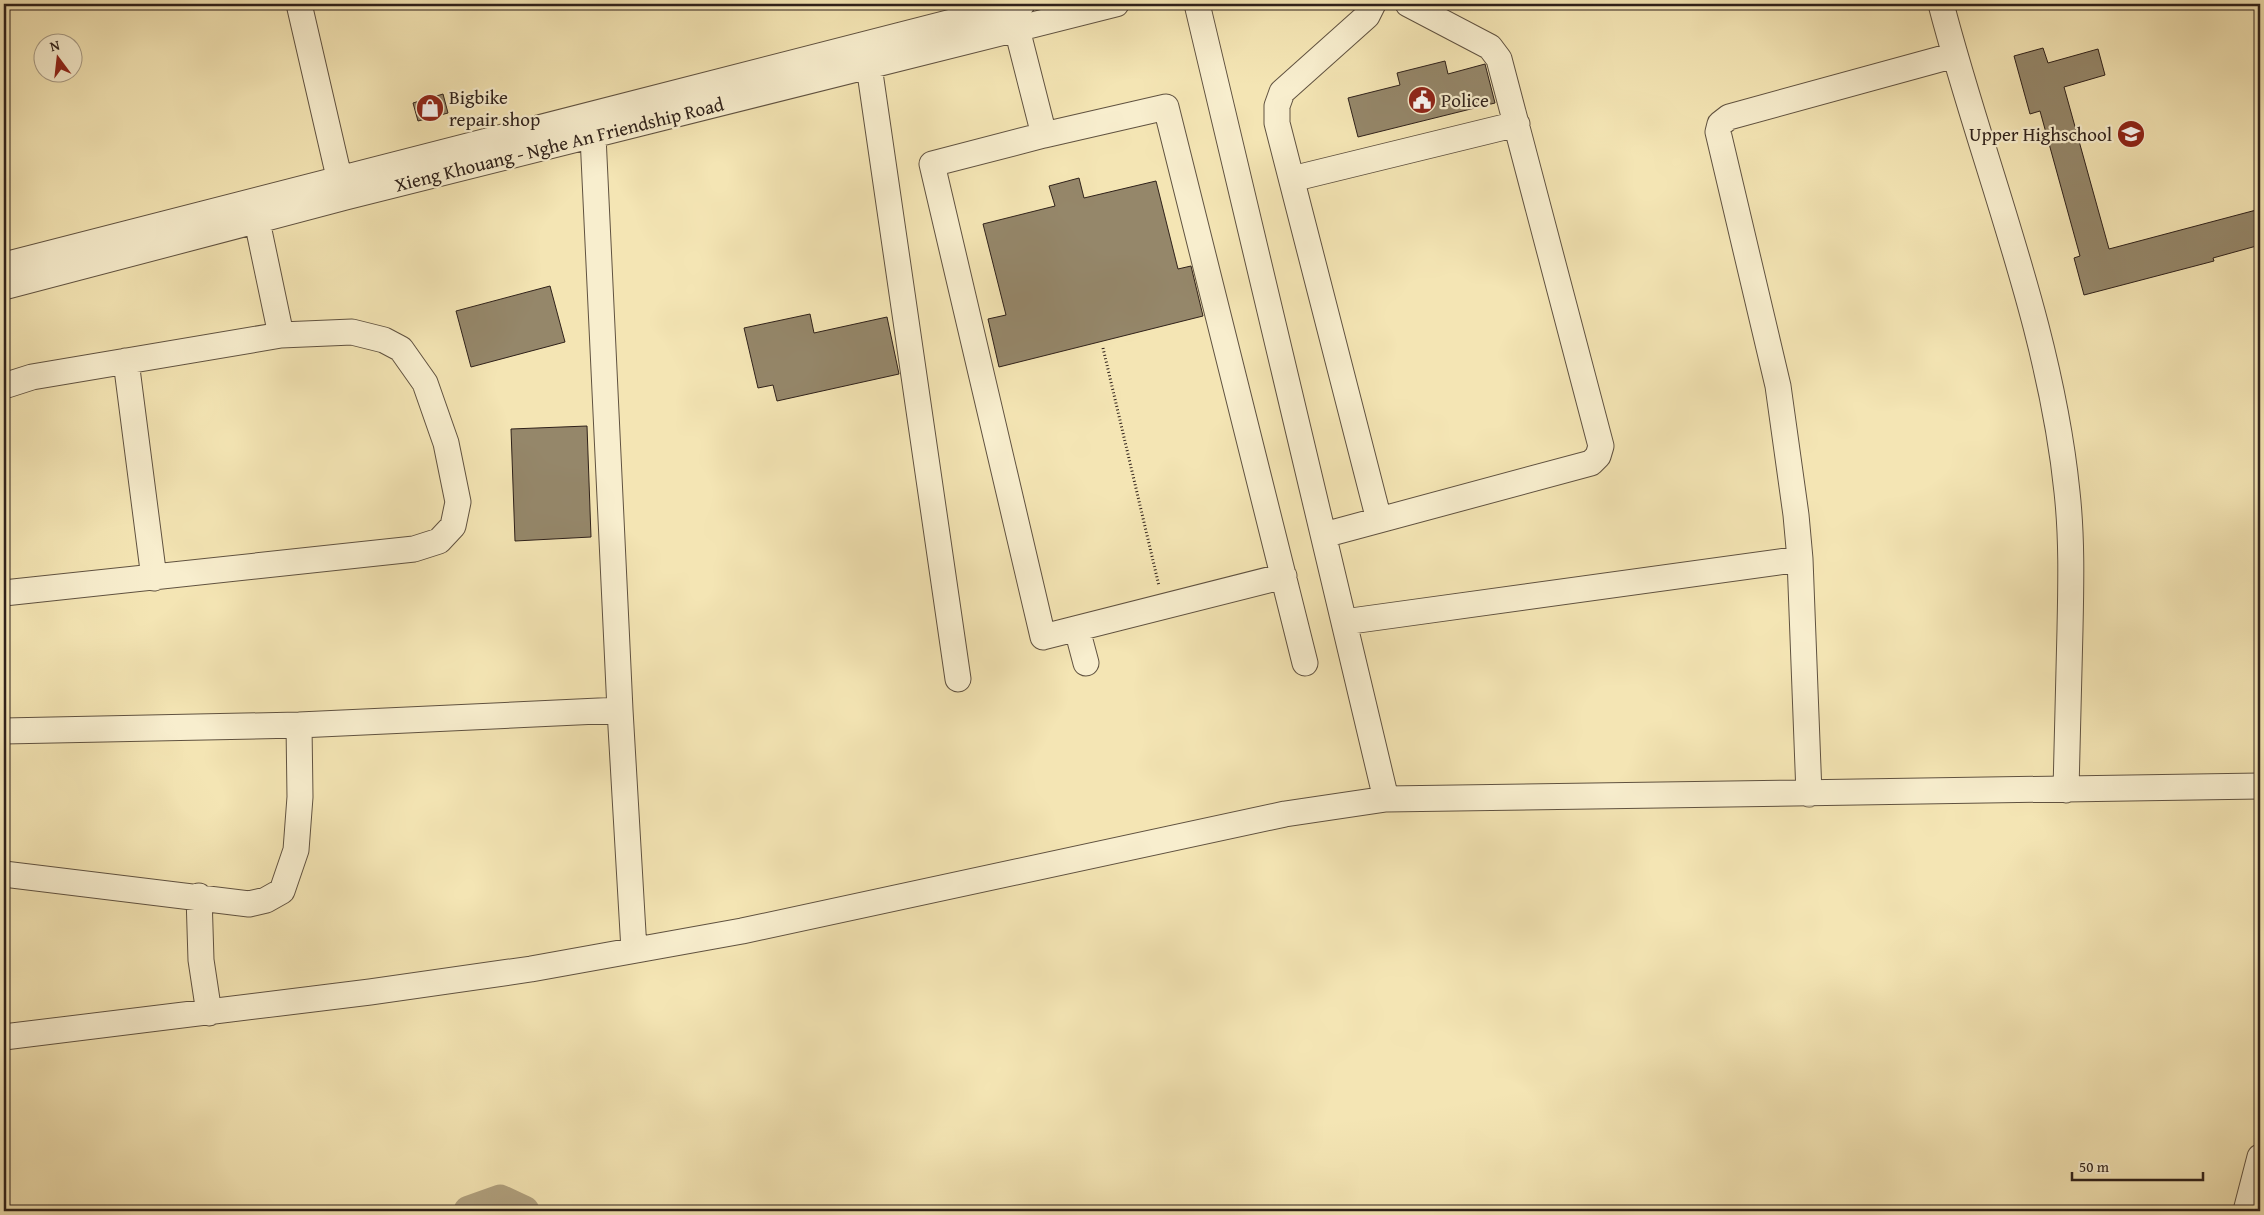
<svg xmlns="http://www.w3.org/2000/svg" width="2264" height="1215" font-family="'Gentium Book Plus',serif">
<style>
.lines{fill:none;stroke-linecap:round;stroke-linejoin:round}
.river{stroke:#b1a280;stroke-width:31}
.building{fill:#95876a;stroke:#2f211a}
.minor-casing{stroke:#605240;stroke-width:27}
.path{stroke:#2f211a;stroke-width:3;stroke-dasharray:1 2.5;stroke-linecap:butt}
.minor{stroke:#f8eece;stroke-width:25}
.labels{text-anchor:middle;stroke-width:4.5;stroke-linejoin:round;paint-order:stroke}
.poi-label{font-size:19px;fill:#2f211a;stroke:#f8eece;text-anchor:start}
.street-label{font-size:19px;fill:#2f211a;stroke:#f8eece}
</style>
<rect width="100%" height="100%" fill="#f4e5b4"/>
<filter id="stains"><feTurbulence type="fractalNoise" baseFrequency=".004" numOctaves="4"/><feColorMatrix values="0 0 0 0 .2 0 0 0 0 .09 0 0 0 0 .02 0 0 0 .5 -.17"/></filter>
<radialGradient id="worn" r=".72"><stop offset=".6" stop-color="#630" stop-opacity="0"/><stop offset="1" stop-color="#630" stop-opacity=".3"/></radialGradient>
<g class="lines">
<path class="river" d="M469,1211L500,1200L524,1211"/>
</g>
<path class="building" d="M2043,48L2048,63L2098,49L2105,75L2064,87L2109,249L2260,209V245L2213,258L2214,261L2084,295L2074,258L2080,256L2040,111L2030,114L2014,56Z
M1445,61L1448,74L1485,64L1495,103L1358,137L1348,98L1400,85L1397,73Z
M443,94L448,113L418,121L413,103Z
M1079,178L1084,198L1156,181L1178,269L1191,266L1203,316L999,367L988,319L1006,315L983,224L1055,206L1049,186Z
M550,286L565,342L471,367L456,311Z
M810,314L814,333L887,317L899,374L777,401L773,385L758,388L744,328Z
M587,426L591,537L515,541L511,429Z"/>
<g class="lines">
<defs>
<path id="minor" d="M299,4L339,177
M1197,4L1386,799
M1373,4L1367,16L1282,92L1277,106V123L1379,520
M1941,4C1983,166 2050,324 2067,492C2072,537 2071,583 2070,629C2069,683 2067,736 2066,790
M1017,29L1044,135L932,164L1043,637L1284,576
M869,66L958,679
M590,122L593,136L620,710L634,950
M1044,135L1166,107L1305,663
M1292,179L1517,124
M257,221L281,335
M4,265L1022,4
M4,287L346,197L1116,4
M126,361L154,578
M4,386L32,377L281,335L352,332L384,340L401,349L425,383L446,443L458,502L453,526L439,541L414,549L4,593
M1324,535L1591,463L1598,456L1601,446L1499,59L1490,47L1408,4
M1344,622L1800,559
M1077,629L1086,663
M4,731L299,725L620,710
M1809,794L1800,559L1796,515L1778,386L1718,132L1720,124L1729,117L1955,55
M4,874L249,904L266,900L282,891L296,850L300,797L299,725
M199,896L201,960L209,1013
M4,1037L370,992L531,969L742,931L1285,814L1386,799L2260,786
M2246,1211L2260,1157"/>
</defs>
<use href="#minor" class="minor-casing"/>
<path class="path" d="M1103,348L1159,586"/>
<use href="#minor" class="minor"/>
</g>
<defs>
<symbol id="civic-disc" viewBox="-11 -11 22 22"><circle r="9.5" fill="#8f2418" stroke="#f8eece"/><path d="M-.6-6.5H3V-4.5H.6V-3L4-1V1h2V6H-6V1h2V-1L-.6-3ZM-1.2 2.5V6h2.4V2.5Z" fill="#fff"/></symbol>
<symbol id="shop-disc" viewBox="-11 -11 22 22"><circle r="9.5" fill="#8f2418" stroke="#f8eece"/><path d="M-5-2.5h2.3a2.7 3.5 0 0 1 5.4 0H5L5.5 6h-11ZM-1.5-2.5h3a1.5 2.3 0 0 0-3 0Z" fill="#fff"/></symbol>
<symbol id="school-disc" viewBox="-11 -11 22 22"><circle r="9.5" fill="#8f2418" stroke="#f8eece"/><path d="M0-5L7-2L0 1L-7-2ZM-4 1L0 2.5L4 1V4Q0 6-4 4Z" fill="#fff"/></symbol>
</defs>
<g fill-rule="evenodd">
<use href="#civic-disc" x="1406" y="84" width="32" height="32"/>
<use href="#shop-disc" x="414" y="92" width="32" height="32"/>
<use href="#school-disc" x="2115" y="118" width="32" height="32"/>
</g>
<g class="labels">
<g class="poi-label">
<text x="449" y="104">Bigbike<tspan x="449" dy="22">repair shop</tspan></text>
<text x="1441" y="107">Police</text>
<text x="2112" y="141" text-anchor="end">Upper Highschool</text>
</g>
<g class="street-label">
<text transform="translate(559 144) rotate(-14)" y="7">Xieng Khouang - Nghe An Friendship Road</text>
</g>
</g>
<rect width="2264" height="1215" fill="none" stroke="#f4e5b4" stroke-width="20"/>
<rect x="5" y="5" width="2254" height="1205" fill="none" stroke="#2f211a" stroke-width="2.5"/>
<rect x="10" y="10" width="2244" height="1195" fill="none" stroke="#2f211a"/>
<g transform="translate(58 58) rotate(345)"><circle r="24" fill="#f8eece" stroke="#a89c86"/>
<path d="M0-4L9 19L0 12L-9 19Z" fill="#8f2418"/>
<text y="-8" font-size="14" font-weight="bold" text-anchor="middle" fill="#2f211a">N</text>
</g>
<path d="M2072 1172v8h131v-8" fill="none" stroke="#2f211a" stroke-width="2.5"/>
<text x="2079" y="1172" font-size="15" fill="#2f211a" stroke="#f8eece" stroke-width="4" paint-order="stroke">50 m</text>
<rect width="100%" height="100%" filter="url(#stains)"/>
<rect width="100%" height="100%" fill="url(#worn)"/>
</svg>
